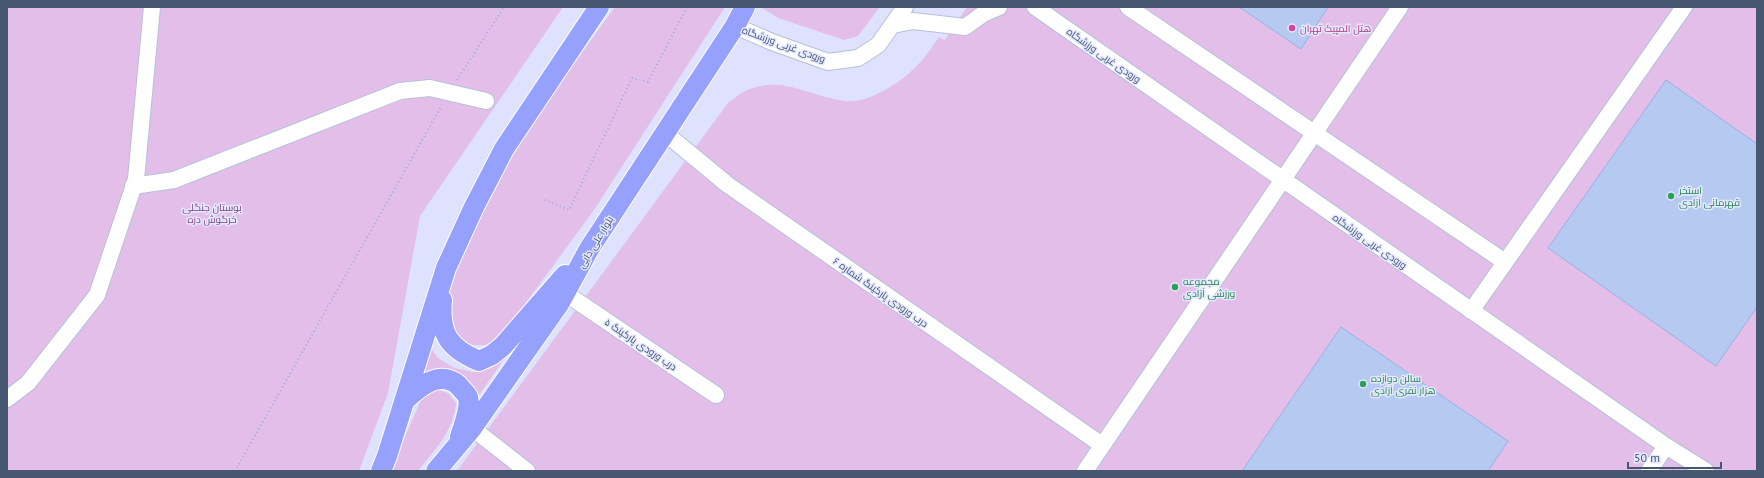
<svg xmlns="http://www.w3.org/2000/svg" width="1764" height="478" font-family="'PT Sans',Cairo,sans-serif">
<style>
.green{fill:#e3bee9}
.building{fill:#b6caf1;stroke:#96b2e4}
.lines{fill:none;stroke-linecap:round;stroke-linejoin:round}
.minor-casing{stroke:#b6c0db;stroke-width:18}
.major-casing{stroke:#fff;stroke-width:22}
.path{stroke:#9aafd6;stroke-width:2;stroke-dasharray:1 3;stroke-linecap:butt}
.minor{stroke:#fff;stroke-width:16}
.major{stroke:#95a1fc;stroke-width:20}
.hotel-dot{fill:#d1479c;stroke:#e4e8ff;stroke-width:1.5}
.leisure-dot{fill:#2e9e5b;stroke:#e4e8ff;stroke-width:1.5}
.labels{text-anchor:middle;stroke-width:3;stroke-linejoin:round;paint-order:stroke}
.hotel-label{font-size:10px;fill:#b23c85;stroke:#e4e8ff;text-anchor:start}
.street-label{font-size:10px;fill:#475772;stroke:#e4e8ff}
.leisure-label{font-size:10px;fill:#27864d;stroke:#e4e8ff;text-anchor:start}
.park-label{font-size:10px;fill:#814483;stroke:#e4e8ff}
</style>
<rect width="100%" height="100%" fill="#dee2fc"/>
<path class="green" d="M7,7H563L420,216L388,393L359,471H7Z
M615,7H725L594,210L503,334L486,345H469L456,334L448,308L451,277L486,200L540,110Z
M761,7H880L858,36L844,40L778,18Z
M967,7H1757V471H457L728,103C734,99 739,94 745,91C782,74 810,97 845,101C871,104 908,78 923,59C929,52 934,44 939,37L945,40Z
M425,340L438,358L454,368L473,372L489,368L510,351L474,402L471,392L417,382Z
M436,389L448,393L456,403C454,431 434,450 418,471H390L422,398Z"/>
<path class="building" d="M1239,7H1328L1301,49Z
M1666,80L1757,144V307L1716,366L1548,248Z
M1341,327L1508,441L1488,471H1242Z"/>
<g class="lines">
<defs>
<path id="minor" d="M1035,7L1666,446L1706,471
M1128,7L1505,262
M893,25L913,21L965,27L983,14L999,7
M735,26L772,42L828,62L858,58L878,45L905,7
M665,133L728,185L1102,445
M133,186L174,180L400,91L430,88L486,101
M565,293L716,395
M1471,311L1684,7
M7,399L28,383L97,295L136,179L152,7
M472,428L527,471
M1085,471L1400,7
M1649,471L1666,446"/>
<path id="major" d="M442,300C439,333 448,348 479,361L492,355L503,346L565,275
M404,401C418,388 439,369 458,385C461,389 466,393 468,397C471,409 463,426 460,437
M381,471L387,456L446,268L474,207L504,149L599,7
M436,471L472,428L559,304L589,249L735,26L745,7"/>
</defs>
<use href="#minor" class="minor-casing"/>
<use href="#major" class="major-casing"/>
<path class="path" d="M457,80L504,7
M545,200L569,210L632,78L648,82L687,7
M235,471L442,105"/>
<use href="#minor" class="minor"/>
<use href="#major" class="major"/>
</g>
<circle class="hotel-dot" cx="1292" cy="28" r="4"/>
<g class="leisure-dot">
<circle cx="1671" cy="196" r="4"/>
<circle cx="1175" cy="287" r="4"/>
<circle cx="1363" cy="384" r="4"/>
</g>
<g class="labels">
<g class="hotel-label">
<text x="1300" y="32">هتل المپیک تهران</text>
</g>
<g class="street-label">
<text transform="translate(784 44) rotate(20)" y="4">ورودی غربی ورزشگاه</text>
<text transform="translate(1104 55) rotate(35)" y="4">ورودی غربی ورزشگاه</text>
<text transform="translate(1370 241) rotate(35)" y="4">ورودی غربی ورزشگاه</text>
<text transform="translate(595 242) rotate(-59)" y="4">بلوار علی دایی</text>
<text transform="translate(881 292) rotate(35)" y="4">درب ورودی پارکینگ شماره ۶</text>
<text transform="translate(641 344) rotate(34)" y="4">درب ورودی پارکینگ ۵</text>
</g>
<g class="leisure-label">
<text x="1679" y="194">استخر<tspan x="1679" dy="12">قهرمانی آزادی</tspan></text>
<text x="1183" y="285">مجموعه<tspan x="1183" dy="12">ورزشی آزادی</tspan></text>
<text x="1371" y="382">سالن دوازده<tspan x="1371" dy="12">هزار نفری آزادی</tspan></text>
</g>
<g class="park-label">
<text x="212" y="211">بوستان جنگلی<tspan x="212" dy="12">خرگوش دره</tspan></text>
</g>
</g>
<rect width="1764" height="478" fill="none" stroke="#475772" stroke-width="16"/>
<path d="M1628 462v6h93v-6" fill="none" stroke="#475772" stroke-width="2"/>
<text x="1634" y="462" font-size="12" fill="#475772" stroke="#e4e8ff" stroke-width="3" paint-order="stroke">50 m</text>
</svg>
